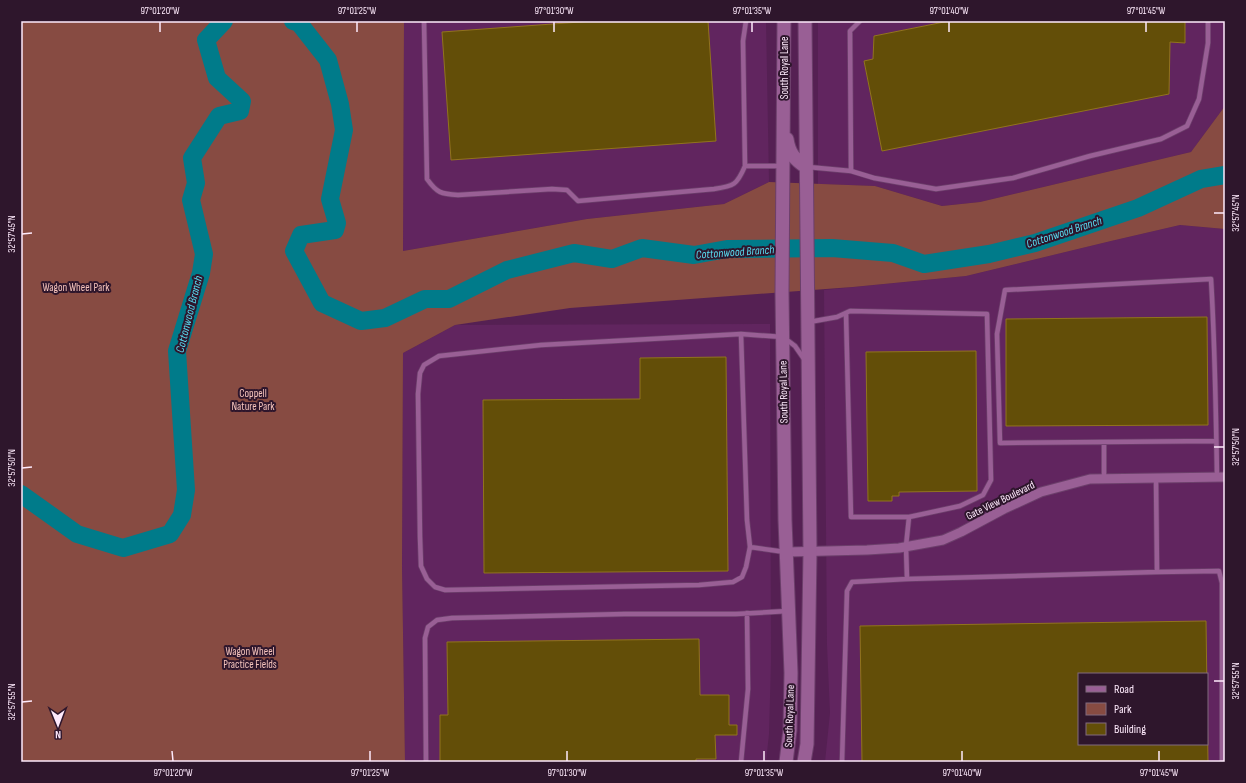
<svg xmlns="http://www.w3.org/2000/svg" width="1246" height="783" font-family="'Sofia Sans Condensed',sans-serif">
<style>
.built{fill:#61255f;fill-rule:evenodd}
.green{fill:#874b42}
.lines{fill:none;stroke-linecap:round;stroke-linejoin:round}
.river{stroke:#007b8a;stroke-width:18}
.building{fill:#634e08;stroke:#91741d;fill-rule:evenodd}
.service-casing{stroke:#6c3f6b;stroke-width:6}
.minor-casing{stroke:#6c3f6b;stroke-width:11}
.secondary-casing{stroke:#6c3f6b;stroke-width:15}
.service{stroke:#995f95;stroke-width:4.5}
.minor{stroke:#995f95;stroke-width:9}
.secondary{stroke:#995f95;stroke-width:13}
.ticks{fill:none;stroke:#feeafc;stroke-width:1.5}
.labels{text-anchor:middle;stroke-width:4;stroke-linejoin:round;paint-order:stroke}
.street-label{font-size:11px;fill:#feeafc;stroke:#2e162c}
.park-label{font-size:11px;fill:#f7c5bd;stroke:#2e162c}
.water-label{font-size:12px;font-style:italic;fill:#59ddf1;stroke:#2e162c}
.neatline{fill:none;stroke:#feeafc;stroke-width:1.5}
.ticks-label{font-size:10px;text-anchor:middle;fill:#feeafc}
</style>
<rect width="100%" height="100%" fill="#552053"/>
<path class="built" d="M404,21H766L769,182L724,204L587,219L403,251Z
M818,21H1225V106L1191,152L980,202L942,206L875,186L818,184Z
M1180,225L1225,229V762H825L830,713L827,645L824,290L966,276L1111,241ZM1079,674H1207V744H1079Z
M770,324L771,661L769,734L766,762H405L402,567L403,353L455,325Z"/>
<path class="green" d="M21,21H404L403,251L587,219L724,204L769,182L875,186L942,206L980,202L1191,152L1225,106V229L1180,225L1111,241L966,276L853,287L570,308L455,325L403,353L402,567L405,762H21Z"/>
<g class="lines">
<path class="river" d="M293,21L299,23L328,60L340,104L344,130L330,199L337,223L335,230L301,235L294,251L322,303L361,321L385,318L425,299H449L507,270L574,253L612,259L642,248L694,255L727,249L832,248L893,253L924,264L989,254L1035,243L1138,208L1201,179L1225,175
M21,494L77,534L123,548L170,534L182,515L186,490L177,351L201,273L204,254L191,200L196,183L192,158L219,116L240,111L242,101L217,78L206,40L224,21"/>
</g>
<path class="building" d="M594,21H708L716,141L451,160L442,32Z
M949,21H1185V43L1170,42L1169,94L882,151L864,61L873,59L874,36Z
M1207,317L1208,425L1006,426V319Z
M976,351L977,491L899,492V496H892V501H868L866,352Z
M726,357L728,571L484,573L483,400L640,399V358Z
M1206,621L1208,762H862L860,626ZM1079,674H1207V744H1079Z
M699,639L700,695H729V725H737V735H715L716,759H696V762H440V715H448L447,642Z"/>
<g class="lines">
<defs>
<path id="service" d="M424,21L427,179C437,193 441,194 458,195L552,189L567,190L578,201L714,189C734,186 737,185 745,166H782
M745,166L743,41L746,21
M808,167L851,171L874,178L936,189L1013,178L1090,156L1161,139L1187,126L1199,99L1208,43V21
M851,171L850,31L860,21
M846,313L851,517H909
M809,322L837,317L850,311L987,314L991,480L983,495L960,506L909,517L906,546L907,579L852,582L847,591L842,762
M741,334L747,520L750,547
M1216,441L1000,443L997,334L1005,290L1211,279C1215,345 1216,411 1217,477
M1104,442V478
M1156,477L1157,572L1219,571L1222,583V762
M785,552L750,547L746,567L742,577L733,582L699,585L445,590L435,587L427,579L421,566L420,537L418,394L420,373L424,365L439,356L541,345L741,334L783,337L795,346L804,359
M907,579L1157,572
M426,762L425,638L428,627L437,620L452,618L625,614H736L788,611
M741,762L748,689L747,613"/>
<path id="minor" d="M787,552L867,550L899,548L943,540L961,532L1004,509L1041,492L1090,479L1225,477"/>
<path id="secondary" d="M784,21L782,293L785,520L791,673L790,730L786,762
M787,139C789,153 795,160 806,167
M804,762L807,744L810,552L805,21"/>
</defs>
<use href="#service" class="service-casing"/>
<use href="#minor" class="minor-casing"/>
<use href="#secondary" class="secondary-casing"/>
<use href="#service" class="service"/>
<use href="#minor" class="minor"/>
<use href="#secondary" class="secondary"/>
</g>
<path class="ticks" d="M160,22V32M357,22V32M554,22V32M752,22V32M949,22V32M1146,22V32M1214,213H1224M22,234L32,233M1214,447H1224M22,468L32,467M1214,681H1224M22,702L32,701M172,751L173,761M370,751V761M567,751V761M764,751V761M962,751V761M1159,751V761"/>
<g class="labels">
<g class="street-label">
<text transform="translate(784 68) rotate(-90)" y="4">South Royal Lane</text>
<text transform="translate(783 392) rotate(-91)" y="4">South Royal Lane</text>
<text transform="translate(1000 500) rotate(-26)" y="4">Gate View Boulevard</text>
<text transform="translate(789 716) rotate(-88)" y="4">South Royal Lane</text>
</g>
<g class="park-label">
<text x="76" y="291">Wagon Wheel Park</text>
<text x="253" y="397">Coppell<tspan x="253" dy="13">Nature Park</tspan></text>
<text x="250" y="655">Wagon Wheel<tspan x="250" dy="13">Practice Fields</tspan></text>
</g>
<g class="water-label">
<text transform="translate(1064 232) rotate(-18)" y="4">Cottonwood Branch</text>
<text transform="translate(735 252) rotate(-4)" y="4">Cottonwood Branch</text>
<text transform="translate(189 314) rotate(-76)" y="4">Cottonwood Branch</text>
</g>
</g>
<rect width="1246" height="783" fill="none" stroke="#2e162c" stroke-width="44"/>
<rect x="1078" y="673" width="130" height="72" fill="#2e162c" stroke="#816b7f"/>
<rect x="1086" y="686" width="20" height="6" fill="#995f95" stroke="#816b7f"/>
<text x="1114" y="693" font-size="12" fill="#feeafc">Road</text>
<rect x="1086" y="703" width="20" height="12" fill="#874b42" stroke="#816b7f"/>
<text x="1114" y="713" font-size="12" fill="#feeafc">Park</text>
<rect x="1086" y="723" width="20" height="12" fill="#634e08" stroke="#816b7f"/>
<text x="1114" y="733" font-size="12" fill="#feeafc">Building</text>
<g transform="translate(58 725) rotate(179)" stroke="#2e162c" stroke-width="3" paint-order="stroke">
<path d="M0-3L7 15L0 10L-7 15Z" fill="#feeafc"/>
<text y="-6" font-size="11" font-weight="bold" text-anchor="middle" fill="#feeafc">N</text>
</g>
<rect x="22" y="22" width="1202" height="739" class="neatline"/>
<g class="ticks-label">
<text x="160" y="14">97°01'20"W</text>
<text x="357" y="14">97°01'25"W</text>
<text x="554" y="14">97°01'30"W</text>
<text x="752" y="14">97°01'35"W</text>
<text x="949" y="14">97°01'40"W</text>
<text x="1146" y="14">97°01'45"W</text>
<text transform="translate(1235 213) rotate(-90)" y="4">32°57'45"N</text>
<text transform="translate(11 234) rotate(-90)" y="4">32°57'45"N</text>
<text transform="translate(1235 447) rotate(-90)" y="4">32°57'50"N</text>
<text transform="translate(11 468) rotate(-90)" y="4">32°57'50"N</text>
<text transform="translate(1235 681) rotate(-90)" y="4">32°57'55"N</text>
<text transform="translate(11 702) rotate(-90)" y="4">32°57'55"N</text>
<text x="173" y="776">97°01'20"W</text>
<text x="370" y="776">97°01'25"W</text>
<text x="567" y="776">97°01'30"W</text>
<text x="764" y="776">97°01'35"W</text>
<text x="962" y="776">97°01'40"W</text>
<text x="1159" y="776">97°01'45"W</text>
</g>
</svg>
